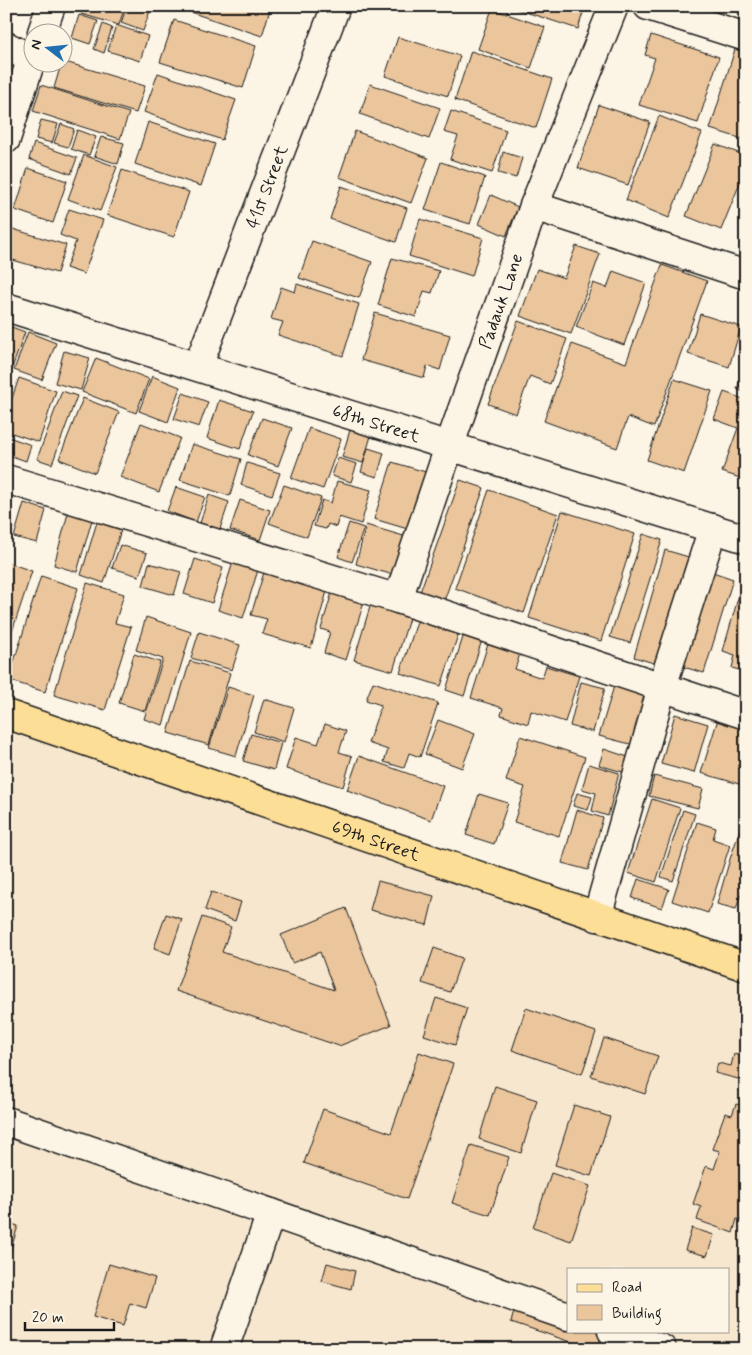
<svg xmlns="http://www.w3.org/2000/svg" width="752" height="1355" font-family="Mynerve,sans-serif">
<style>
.built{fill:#f7e7cf;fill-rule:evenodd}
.building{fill:#ebc69c;stroke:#1c1c1c}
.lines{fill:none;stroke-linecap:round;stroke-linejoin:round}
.minor-casing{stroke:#1c1c1c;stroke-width:31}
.major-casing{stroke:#1c1c1c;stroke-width:31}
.minor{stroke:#fcf5e5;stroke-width:28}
.major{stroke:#fdde96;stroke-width:28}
.labels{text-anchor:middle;stroke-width:4.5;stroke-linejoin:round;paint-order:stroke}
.street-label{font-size:18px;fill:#1c1c1c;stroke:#fcf5e5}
</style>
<rect width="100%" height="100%" fill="#fcf5e5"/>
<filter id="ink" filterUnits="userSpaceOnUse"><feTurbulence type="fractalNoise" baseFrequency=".02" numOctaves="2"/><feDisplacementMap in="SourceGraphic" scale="10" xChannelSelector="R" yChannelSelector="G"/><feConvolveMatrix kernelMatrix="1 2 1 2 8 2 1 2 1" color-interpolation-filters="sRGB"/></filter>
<g filter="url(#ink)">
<path class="built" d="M6,723L746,972V1349H6ZM568,1269H728V1331H568Z"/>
<path class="building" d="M83,6H125L119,25L81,14Z
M127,6L151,8L143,31L121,23Z
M151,6H173L171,12Z
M182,6H271L262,36L181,9Z
M507,6H585L578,29Z
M492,9L545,27L531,68L478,49Z
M79,15L98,21L90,44L72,38Z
M174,20L256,46L243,88L160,62Z
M103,24L112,28L104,53L94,49Z
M116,25L148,36L140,61L108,51Z
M651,35L719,57L698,123L639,105L655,58L645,55Z
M398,37L460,56L448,96L385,76Z
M736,46L746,49V140L710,129Z
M471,51L552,79L536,128L455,100Z
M62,61L145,86L136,113L54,88Z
M158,73L236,100L222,140L144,112Z
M370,84L440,108L429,139L360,114Z
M41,85L129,113L120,139L33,111Z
M599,105L650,122L628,185L578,168Z
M451,111L506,130L492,173L450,159L458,136L444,132Z
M659,116L702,133L669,218L626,200Z
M41,120L58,124L52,143L36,139Z
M148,122L215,144L201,186L135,164Z
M61,124L74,129L68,147L54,143Z
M77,130L96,137L89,155L71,149Z
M355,131L428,158L411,203L339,177Z
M101,137L124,143L118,164L94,156Z
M34,143L77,158L71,174L29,159Z
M715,144L746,156V168L721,230L686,216Z
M503,152L522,158L516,178L498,173Z
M84,155L117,167L100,211L68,199Z
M441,162L485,177L470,224L425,210Z
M28,168L67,181L53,223L15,210Z
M122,170L189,192L174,237L107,215Z
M341,186L407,208L396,242L330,219Z
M491,195L518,207L506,236L479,224Z
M69,209L103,220L84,274L66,268L76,241L60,235Z
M420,219L483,238L472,276L409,256Z
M6,227L66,245L57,273L6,258Z
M312,241L372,262L359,298L299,278Z
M576,246L600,254L571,334L520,316L537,269L564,278Z
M392,258L439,271L432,293L424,291L416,317L378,305Z
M662,265L707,281L654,427L628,417L617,448L544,421L572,344L626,363Z
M613,271L646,283L624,345L576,327L593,283L607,288Z
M297,284L359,304L343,356L278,335L283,322L271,319L281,287L295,292Z
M375,313L450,335L440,370L427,366L424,378L361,360Z
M700,314L741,327L729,367L688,354Z
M518,321L567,339L550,384L530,376L516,414L488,404Z
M6,325L25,332L11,371L6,370Z
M28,332L56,343L42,380L14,370Z
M64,351L90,358L81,390L55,383Z
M96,358L149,379L136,413L82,392Z
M746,365V393L737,389Z
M152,376L180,387L168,422L139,411Z
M19,378L56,391L39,442L6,431V415Z
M674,379L712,391L684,473L647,460Z
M62,391L77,396L52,464L37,459Z
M724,392L746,400V480L722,472L738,428L714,419Z
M183,393L208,402L199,427L174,419Z
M83,398L119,412L95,473L59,459Z
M219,400L253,411L240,449L207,438Z
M262,418L292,428L278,466L248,455Z
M141,423L180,438L159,492L120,477Z
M309,428L341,439L323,489L291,478Z
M350,430L371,436L363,463L342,457Z
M6,436L31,445L26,461L6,454Z
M192,444L241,459L230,496L180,480Z
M368,448L384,453L377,477L361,472Z
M338,458L357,464L351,482L332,476Z
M392,462L429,473L411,530L374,519Z
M247,463L280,473L272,495L241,485Z
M460,480L484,488L444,601L420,592Z
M337,481L371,490L361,524L339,517L336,527L328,524L326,529L314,526L322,500L331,503Z
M284,485L321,498L307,537L269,523Z
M176,487L205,497L196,522L167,511Z
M489,490L558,514L524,613L455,588Z
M209,495L229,502L220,529L200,523Z
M240,500L270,510L260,540L230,530Z
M24,503L46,510L37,543L14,537Z
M70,506L94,513L77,572L54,565Z
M562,511L635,534L601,641L529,618Z
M97,522L121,530L104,583L81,575Z
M349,523L364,528L352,562L338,557Z
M366,525L407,537L397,576L356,564Z
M643,534L662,540L630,643L610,637Z
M120,545L147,553L139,576L112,568Z
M665,550L692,558L660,665L634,657Z
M195,559L223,568L212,603L184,594Z
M6,562L32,571L6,650Z
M233,562L258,570L243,618L218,610Z
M149,563L181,572L174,595L143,586Z
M746,570V672L732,668L735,655L723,651Z
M710,571L733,579L704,673L680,666Z
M264,572L327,591L311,648L262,634L267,619L251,615Z
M41,576L78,588L45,692L8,680Z
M87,583L124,594L115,623L131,627L105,710L54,695Z
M333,589L365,599L346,660L324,653L330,632L321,629Z
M372,600L411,612L393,671L354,660Z
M419,616L460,629L441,686L400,673Z
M146,617L191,632L163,725L144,719L163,659L136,650Z
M199,632L240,645L232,670L191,658Z
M464,634L482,640L464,696L446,690Z
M488,644L520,654L515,669L542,678L546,666L579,676L565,722L531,711L528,724L501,715L503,708L471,698Z
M134,654L160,662L145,711L119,703Z
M190,661L230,673L209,745L168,733Z
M373,682L438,703L420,757L409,753L404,768L384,762L388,750L368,743L381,705L366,700Z
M581,682L605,688L593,732L570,726Z
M614,686L648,696L634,745L599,736Z
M228,687L254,695L236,756L209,748Z
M264,699L294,708L284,742L254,732Z
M675,714L708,724L694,773L661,764Z
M718,719L746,728V786L701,773Z
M438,720L475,734L462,768L425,754Z
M325,724L346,731L339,752L352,756L343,787L286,769L296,737L318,744Z
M251,734L281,743L274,770L243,761Z
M520,736L585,757L559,836L514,822L525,787L506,781Z
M604,749L637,760L633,775L599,765Z
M359,756L443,786L431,820L347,790Z
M589,764L619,773L608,816L592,811L596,793L582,789Z
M654,776L703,789L698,808L649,796Z
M577,793L592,797L588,810L573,806Z
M479,794L508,803L494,844L466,835Z
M652,799L680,808L656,882L628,873Z
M577,810L603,818L588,870L562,863Z
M683,810L695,814L673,881L661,877Z
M744,818L746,819V879L736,909L717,904L730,859Z
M697,822L716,828L713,839L730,845L708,913L672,901Z
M638,879L669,889L662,908L632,898Z
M378,881L434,896L427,925L370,910Z
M211,892L241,902L235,921L205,910Z
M746,899V912L742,911Z
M346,908L391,1025L339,1046L176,991L202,917L231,927L222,952L334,990L320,952L292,963L281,935Z
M166,914L182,919L170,954L154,948Z
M434,948L462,958L450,992L422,983Z
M436,998L467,1008L455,1045L424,1035Z
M526,1008L596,1032L582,1074L512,1050Z
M604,1038L658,1056L645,1094L591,1076Z
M419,1052L453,1064L407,1199L304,1163L323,1109L391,1133Z
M734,1054L746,1057V1081L715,1073L718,1063L731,1066Z
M495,1086L537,1100L521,1153L479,1139Z
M736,1104L746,1107V1208L742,1221L737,1219L733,1233L697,1220L701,1207L693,1204L706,1166L714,1169L720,1151L712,1149L725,1113L732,1115Z
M574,1105L610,1117L591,1176L555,1165Z
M471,1145L509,1157L490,1215L452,1203Z
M551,1173L590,1186L571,1241L533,1228Z
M6,1222L18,1226L10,1252L6,1250Z
M692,1228L714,1235L707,1256L685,1250Z
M327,1263L355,1271L351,1289L322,1281Z
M109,1264L155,1278L146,1308L130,1303L123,1326L93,1317Z
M516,1305L568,1322V1331H595L602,1334L597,1349H592L511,1322Z"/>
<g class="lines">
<defs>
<g id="minor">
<path d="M648,6L746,37"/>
<path d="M42,32L51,6"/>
<path d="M6,46L32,59"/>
<path d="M6,139L32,57"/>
<path d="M534,206L746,275"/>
<path id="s1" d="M6,307L746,539"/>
<path id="s2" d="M198,366L336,6"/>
<path d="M6,479L398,599L746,715"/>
<path id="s3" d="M398,599L449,447L534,206L614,6"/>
<path d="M597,917L662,687L713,528"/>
<path d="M6,1121L568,1316"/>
<path d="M612,1331L662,1349"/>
<path d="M224,1349L271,1213"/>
</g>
<g id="major">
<path id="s4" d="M6,714L746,967"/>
</g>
</defs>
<use href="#minor" class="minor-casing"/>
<use href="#major" class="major-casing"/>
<use href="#minor" class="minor"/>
<use href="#major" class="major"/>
</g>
</g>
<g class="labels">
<g class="street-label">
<text dy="6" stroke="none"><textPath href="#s2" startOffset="192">41st Street</textPath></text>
<text dy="6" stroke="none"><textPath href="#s3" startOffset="315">Padauk Lane</textPath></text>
<text dy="6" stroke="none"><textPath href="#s1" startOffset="388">68th Street</textPath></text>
<text dy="6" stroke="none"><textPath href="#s4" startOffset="391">69th Street</textPath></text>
</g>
</g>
<rect width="752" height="1355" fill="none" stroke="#fcf5e5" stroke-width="25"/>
<rect x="12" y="12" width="727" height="1330" fill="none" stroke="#1c1c1c" stroke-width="2" filter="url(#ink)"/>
<rect x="567" y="1268" width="162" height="65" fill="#fcf5e5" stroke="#a29e95"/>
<rect x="577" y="1284" width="25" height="8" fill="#fdde96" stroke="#a29e95"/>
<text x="612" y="1292" font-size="15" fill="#1c1c1c">Road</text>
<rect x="577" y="1305" width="25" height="15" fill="#ebc69c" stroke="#a29e95"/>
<text x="612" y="1318" font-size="15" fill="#1c1c1c">Building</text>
<g transform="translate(48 48) rotate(286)"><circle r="24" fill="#fcf5e5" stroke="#a29e95"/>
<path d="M0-4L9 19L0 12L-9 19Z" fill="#1f6fb2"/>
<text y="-8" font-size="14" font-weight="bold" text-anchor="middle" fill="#1c1c1c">N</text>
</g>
<path d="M25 1322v8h89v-8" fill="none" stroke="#1c1c1c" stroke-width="2.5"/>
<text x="32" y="1322" font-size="15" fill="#1c1c1c" stroke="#fcf5e5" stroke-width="4" paint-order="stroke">20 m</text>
</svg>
